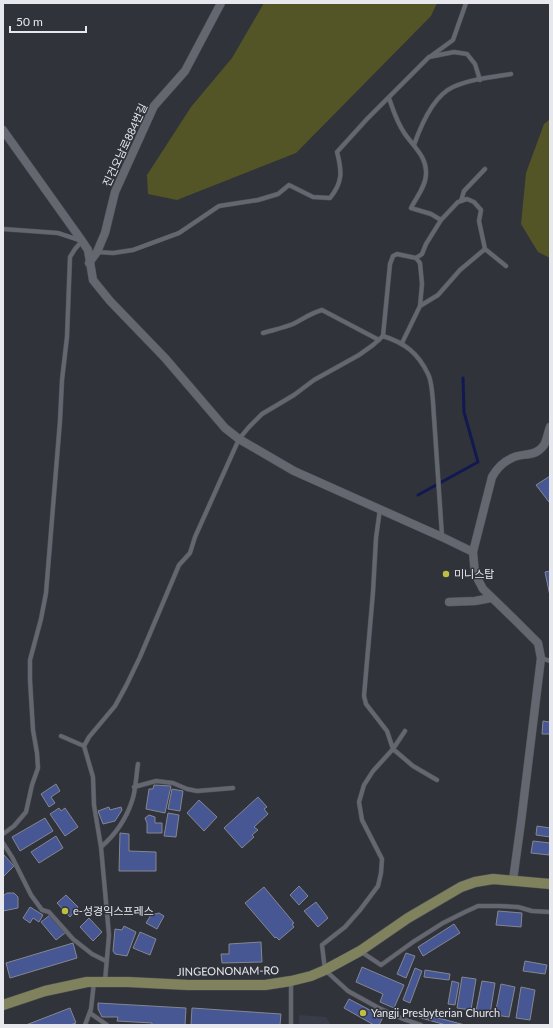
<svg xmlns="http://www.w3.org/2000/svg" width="553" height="1028" font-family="Lato,'Noto Sans KR',sans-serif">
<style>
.built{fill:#383c49}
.green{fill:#535526}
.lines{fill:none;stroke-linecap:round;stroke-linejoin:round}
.stream{stroke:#111950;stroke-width:3}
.building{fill:#465793;stroke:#848790}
.service-casing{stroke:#4e5057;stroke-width:5}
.minor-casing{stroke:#4e5057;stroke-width:9}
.secondary-casing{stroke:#4e5057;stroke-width:11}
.service{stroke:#646770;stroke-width:4}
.minor{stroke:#646770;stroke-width:8}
.secondary{stroke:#7f825d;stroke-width:10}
.poi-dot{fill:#bcbf44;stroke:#31333b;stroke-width:1.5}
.labels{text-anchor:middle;stroke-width:3;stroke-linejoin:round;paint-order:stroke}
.street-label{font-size:11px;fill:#e6e8ed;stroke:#31333b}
.poi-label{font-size:11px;fill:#e6e8ed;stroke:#31333b;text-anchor:start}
</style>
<rect width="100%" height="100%" fill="#31333b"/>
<path class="built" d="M299,1015L326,1017L331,1025H299Z"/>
<path class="green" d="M264,3H437L431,16L296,153L177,200L148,194L147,175L191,107L232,58Z
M550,119V258L538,252L521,224L526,173L544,124Z"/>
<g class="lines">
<path class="stream" d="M418,495L478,462L464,412L463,378"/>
</g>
<path class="building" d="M550,476V501L549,502L536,485Z
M550,571V596L545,572Z
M543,721L550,722V734H542Z
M56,784L60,791L51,797L55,803L49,807L41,794Z
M154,785L171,786L165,813L146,809L149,789H153Z
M172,789L183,791L180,811L168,809Z
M258,797L267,807L264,809L268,814L254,827L258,830L252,835L254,837L242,848L224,828Z
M199,800L217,817L204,831L187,813Z
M109,807L110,810L121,807L122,810L115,821L103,824L98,811Z
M59,808L61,811L65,808L78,827L65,836L50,814Z
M168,813L179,815L176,837L164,836Z
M149,815L155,817V823H162V833H147V823L145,818Z
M45,818L53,831L20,851L12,837Z
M537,826L550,828V837L536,835Z
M120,833L129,834V851L156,852V871H119Z
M56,836L63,848L39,863L31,852Z
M533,841L550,843L549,855L531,853Z
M3,854L14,866L3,877Z
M299,886L308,896L299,905L290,895Z
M264,887L294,923L292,924L294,927L279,940L276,937L275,938L245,903Z
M7,893H14L18,897V908L3,911V896Z
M66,895L78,907L70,917L57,903Z
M316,902L328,918L318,927L304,911Z
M30,907L43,915L39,922L33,918L30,923L23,918Z
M498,911L522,913L521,927L496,925Z
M159,913L164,916L157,929L146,923L151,915Z
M50,915L65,933L56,940L41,922Z
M89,918L102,932L93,941L80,927Z
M454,924L460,933L423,956L418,947Z
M124,926L136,932L127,956L115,954L113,951L115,929L122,930Z
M140,932L156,939L150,955L133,948Z
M261,942L262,962L222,963L221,954H229V944Z
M73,943L77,958L10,978L6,963Z
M406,953L415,956L406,978L397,974Z
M525,961L547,965L545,974L523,971Z
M362,967L404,985L394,1008L380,1002L383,994L356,982Z
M415,968L422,971L410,1003L403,1000Z
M425,970L450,974L449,980L424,977Z
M462,977L476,979L471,1010L457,1008Z
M452,981L459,983L455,1005L448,1004Z
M482,981L495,983L490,1014L476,1011Z
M501,984L515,987L509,1017L495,1015Z
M521,987L535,990L530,1020L516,1018Z
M349,999L383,1017L379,1025H374L344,1008Z
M98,1003L186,1008L185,1025H152V1023L117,1021L118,1017H102L98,1009Z
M70,1008L76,1023L70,1025H26Z
M192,1008L281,1014L280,1025H191Z
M408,1010L465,1025H446L407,1014Z"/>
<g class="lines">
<defs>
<path id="service" d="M431,56L453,40L466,3
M389,98C393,110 397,123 405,134C414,147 427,157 426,174C426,186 416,198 411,208L431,214L441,220
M414,145C421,125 433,96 453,87C471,79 492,77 511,74
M461,201L464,191L485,169
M3,229L58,233L82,241L75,249L70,257L67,337L62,380L60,421L46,593L41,619L30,660V680L33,730L37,753L38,768L32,785L26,812L14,826L3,834
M97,252L113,253L133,250L179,233L219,206L258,200L278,194L289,185L313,197L330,198C343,182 342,171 337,152L367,119L429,57L454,52L467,54L475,64L480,80
M416,258L422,254L426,244L441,220L458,202L467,199L474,202L481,210L479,221L485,249L506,266
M420,306L438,295L460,270L485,249
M263,333C273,330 283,328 293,324C303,319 311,313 322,310L379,340
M383,336L390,264L393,256L397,254L416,258L420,263L422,284L420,306L402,343
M380,509L376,538L373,592L364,696L366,704L387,731L393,749L413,766L437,780
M541,658L550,661
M405,731L393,749L373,771L364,785L359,802L362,820L382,859L381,873L378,886L360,910L345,927L322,945L325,970L348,991L377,1007L403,1019L421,1025
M61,736L84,746
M134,787L156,781L173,783L187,789L197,791L233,788
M3,843L12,857L31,895L42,910L49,912L73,939L92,954L106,961
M101,847C115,835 126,819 132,801C136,790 136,776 138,764
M360,951L381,965L413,942L443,923L465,912L478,906H499L518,907L532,911L550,912
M105,981L109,935L101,847L94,805L93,777L84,746L89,737L115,706L126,686L140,657L179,565L190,553L195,537L239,439L249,427L262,414L294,395L314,380L359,355L373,345L383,336C405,343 418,353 428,374C433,383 433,406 434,417C437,457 439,496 442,536
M90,1013L107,1025
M85,1025L91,1009L94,982
M291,1025V981"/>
<path id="minor" d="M3,130L80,238L88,250L93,280L110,301L165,358L225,428L239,439L294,471L442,537L473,552
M89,263L97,252L105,233L115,192L154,106L185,71L221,3
M449,602L475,601L491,598
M513,880L521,822L541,658L538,643L514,619L483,589L475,574L473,552L492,477C497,468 503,462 512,458C524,452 535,458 544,445C547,440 548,432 550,427"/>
<path id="secondary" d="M3,1005L45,991L87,982H128L188,985H265L291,981L311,976L325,970L360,951L408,918L461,887L475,882L493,879L550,884"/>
</defs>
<use href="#service" class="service-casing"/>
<use href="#minor" class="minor-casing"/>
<use href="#secondary" class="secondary-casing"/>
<use href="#service" class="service"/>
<use href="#minor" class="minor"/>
<use href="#secondary" class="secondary"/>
</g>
<g class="poi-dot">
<circle cx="446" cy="574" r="4"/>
<circle cx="65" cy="911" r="4"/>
<circle cx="363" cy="1013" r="4"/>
</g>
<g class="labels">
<g class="street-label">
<text transform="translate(125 145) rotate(-65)" y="4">진건오남로884번길</text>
<text transform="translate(228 971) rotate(-1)" y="4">JINGEONONAM-RO</text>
</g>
<g class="poi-label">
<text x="454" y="578">미니스탑</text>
<text x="73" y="915">e-성경익스프레스</text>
<text x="371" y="1017">Yangji Presbyterian Church</text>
</g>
</g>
<rect width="553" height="1028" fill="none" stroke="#e6e8ed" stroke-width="8"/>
<path d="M10 26v6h76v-6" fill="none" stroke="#e6e8ed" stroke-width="2"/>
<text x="16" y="26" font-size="12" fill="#e6e8ed" stroke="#31333b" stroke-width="3" paint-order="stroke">50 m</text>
</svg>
